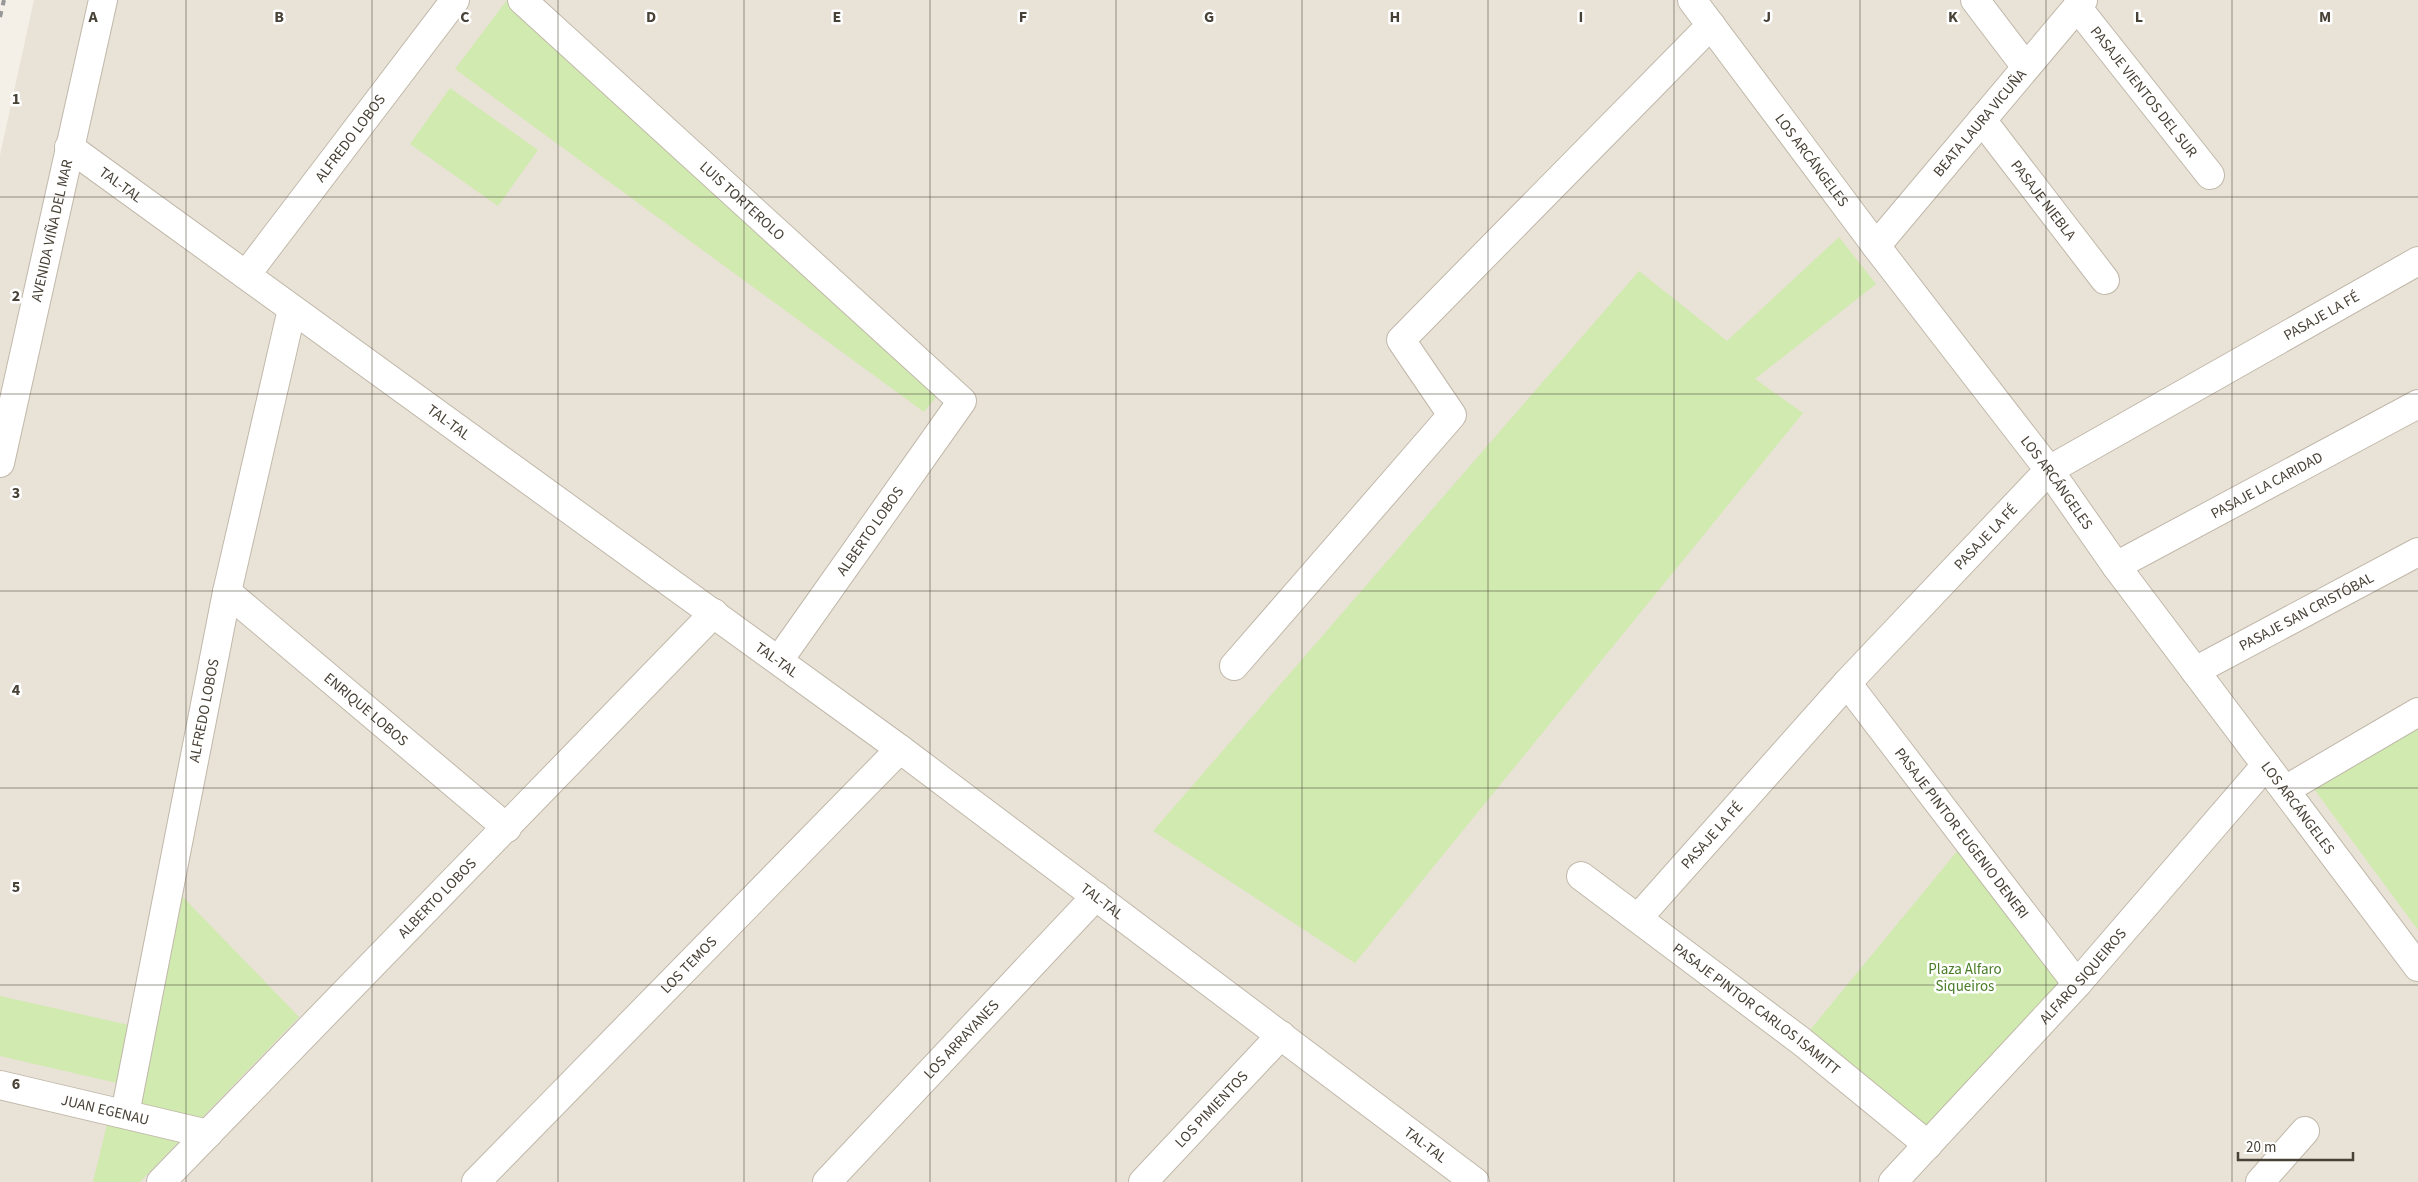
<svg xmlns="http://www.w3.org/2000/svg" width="2418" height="1182" font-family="'Source Sans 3',sans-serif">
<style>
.residential{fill:#e9e2d6}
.green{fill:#d0eaaf}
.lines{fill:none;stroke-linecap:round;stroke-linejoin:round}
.minor-casing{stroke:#c0b8aa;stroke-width:30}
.tertiary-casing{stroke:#c0b8aa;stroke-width:30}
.minor{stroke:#fff;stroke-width:28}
.tertiary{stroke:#fff;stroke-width:28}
.rail{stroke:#979797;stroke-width:4;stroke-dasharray:6 6;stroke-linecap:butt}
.grid{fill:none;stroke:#484136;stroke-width:1;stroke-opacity:0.55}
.labels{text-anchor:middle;stroke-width:5;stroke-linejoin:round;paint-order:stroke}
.street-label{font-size:15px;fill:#484136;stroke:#fff}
.park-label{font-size:15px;fill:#487d26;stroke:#fff}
.grid-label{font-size:16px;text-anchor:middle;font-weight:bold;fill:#484136;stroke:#fff;stroke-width:5;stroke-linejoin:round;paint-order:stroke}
</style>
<rect width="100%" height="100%" fill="#f4f0e8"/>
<path class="residential" d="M34,0H2418V1182H0V155Z"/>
<path class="green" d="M507,0L936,397L924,412L455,69Z
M450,88L538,150L498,206L410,144Z
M1839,237L1876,284L1755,379L1803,413L1355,963L1153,831L1639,271L1727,341Z
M2418,726V930L2314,789Z
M1968,838L2077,984L1928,1145L1801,1041Z
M182,896L299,1017L140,1182H93L117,1083L0,1056V996L151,1030Z"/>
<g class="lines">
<defs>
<g id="minor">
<path id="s1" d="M522,0L962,401L779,660"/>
<path d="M1975,0L2026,67"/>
<path id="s2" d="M2077,7L2210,175"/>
<path id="s3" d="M1982,120L2105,280"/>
<path id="s4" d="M1876,246L2083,0"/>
<path id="s5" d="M246,275L455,0"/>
<path id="s6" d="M2116,566L2418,404"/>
<path id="s7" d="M227,592L507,828"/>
<path d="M1234,666L1452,415L1401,340L1711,25"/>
<path id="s8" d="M2195,671L2418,552"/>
<path id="s9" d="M1847,683L2077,984"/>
<path d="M2285,790L2418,712"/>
<path id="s10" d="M1581,876L1801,1041L1928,1145"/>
<path id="s11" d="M1638,918L1847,683L2049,470L2418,261"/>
<path id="s12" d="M0,1085L208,1134"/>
<path id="s13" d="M125,1114L227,592L292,309"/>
<path id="s14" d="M161,1182L714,613"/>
<path id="s15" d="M476,1182L900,749"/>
<path id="s16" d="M827,1182L1096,896"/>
<path id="s17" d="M1143,1182L1281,1035"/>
<path id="s18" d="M1893,1182L2077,984L2266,765"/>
<path d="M2260,1182L2305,1131"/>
</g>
<g id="tertiary">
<path id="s19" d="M1692,0L1876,246L2049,470L2116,566L2418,967"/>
<path id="s20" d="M69,147L900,749L1475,1182"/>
<path id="s21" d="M0,463L103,0"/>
</g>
</defs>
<use href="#minor" class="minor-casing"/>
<use href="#tertiary" class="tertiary-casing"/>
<use href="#minor" class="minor"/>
<use href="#tertiary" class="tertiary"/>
<path class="rail" d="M0,17L4,0"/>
</g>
<path class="grid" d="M186,0V1182M372,0V1182M558,0V1182M744,0V1182M930,0V1182M1116,0V1182M1302,0V1182M1488,0V1182M1674,0V1182M1860,0V1182M2046,0V1182M2232,0V1182M0,197H2418M0,394H2418M0,591H2418M0,788H2418M0,985H2418"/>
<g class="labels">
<g class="street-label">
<text dy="5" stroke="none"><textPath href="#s2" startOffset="108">PASAJE VIENTOS DEL SUR</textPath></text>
<text dy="5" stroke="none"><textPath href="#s4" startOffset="161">BEATA LAURA VICUÑA</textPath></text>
<text dy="5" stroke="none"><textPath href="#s5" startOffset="172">ALFREDO LOBOS</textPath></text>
<text dy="5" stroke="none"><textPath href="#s19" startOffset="200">LOS ARCÁNGELES</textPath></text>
<text dy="5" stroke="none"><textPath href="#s20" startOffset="64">TAL-TAL</textPath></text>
<text dy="5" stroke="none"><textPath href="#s3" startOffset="101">PASAJE NIEBLA</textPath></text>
<text dy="5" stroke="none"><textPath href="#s1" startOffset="298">LUIS TORTEROLO</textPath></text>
<text dy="5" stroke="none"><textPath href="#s21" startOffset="238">AVENIDA VIÑA DEL MAR</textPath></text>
<text dy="5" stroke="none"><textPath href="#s11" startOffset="921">PASAJE LA FÉ</textPath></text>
<text dy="5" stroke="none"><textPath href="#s20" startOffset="469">TAL-TAL</textPath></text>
<text dy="5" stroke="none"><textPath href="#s19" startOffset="605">LOS ARCÁNGELES</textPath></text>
<text dy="5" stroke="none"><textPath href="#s6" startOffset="171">PASAJE LA CARIDAD</textPath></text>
<text transform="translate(870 531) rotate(-55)" y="5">ALBERTO LOBOS</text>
<text dy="5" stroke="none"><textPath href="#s11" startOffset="516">PASAJE LA FÉ</textPath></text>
<text dy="5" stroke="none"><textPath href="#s8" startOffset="126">PASAJE SAN CRISTÓBAL</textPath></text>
<text dy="5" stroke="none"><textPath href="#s20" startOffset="874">TAL-TAL</textPath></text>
<text dy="5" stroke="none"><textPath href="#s13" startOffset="411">ALFREDO LOBOS</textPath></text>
<text dy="5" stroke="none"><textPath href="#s7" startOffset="182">ENRIQUE LOBOS</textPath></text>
<text dy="5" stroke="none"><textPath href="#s19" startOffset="1010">LOS ARCÁNGELES</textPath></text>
<text dy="5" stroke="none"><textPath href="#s9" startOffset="189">PASAJE PINTOR EUGENIO DENERI</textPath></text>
<text dy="5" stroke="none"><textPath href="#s11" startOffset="111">PASAJE LA FÉ</textPath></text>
<text dy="5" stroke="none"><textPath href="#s14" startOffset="396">ALBERTO LOBOS</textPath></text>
<text dy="5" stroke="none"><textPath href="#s20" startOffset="1279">TAL-TAL</textPath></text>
<text dy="5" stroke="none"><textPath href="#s15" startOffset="304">LOS TEMOS</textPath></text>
<text dy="5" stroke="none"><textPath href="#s18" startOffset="280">ALFARO SIQUEIROS</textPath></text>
<text dy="5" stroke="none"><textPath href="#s10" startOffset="220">PASAJE PINTOR CARLOS ISAMITT</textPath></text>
<text dy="5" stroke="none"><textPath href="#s16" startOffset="196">LOS ARRAYANES</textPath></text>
<text dy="5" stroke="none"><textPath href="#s12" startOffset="108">JUAN EGENAU</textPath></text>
<text dy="5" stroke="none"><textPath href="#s17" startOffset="100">LOS PIMIENTOS</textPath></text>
<text dy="5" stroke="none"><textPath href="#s20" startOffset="1684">TAL-TAL</textPath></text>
</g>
<g class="park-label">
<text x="1965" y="974">Plaza Alfaro<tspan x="1965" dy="17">Siqueiros</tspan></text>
</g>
</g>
<g class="grid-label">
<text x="93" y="22">A</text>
<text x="279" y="22">B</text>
<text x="465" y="22">C</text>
<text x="651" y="22">D</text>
<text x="837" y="22">E</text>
<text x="1023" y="22">F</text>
<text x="1209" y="22">G</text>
<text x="1395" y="22">H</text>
<text x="1581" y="22">I</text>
<text x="1767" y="22">J</text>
<text x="1953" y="22">K</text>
<text x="2139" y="22">L</text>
<text x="2325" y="22">M</text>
<text x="16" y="104">1</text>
<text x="16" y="301">2</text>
<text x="16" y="498">3</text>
<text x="16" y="695">4</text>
<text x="16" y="892">5</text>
<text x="16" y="1089">6</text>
</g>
<path d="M2238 1152v8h115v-8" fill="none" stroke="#484136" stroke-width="2.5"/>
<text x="2246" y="1152" font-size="15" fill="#484136" stroke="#ffffff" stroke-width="4" paint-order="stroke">20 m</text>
</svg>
